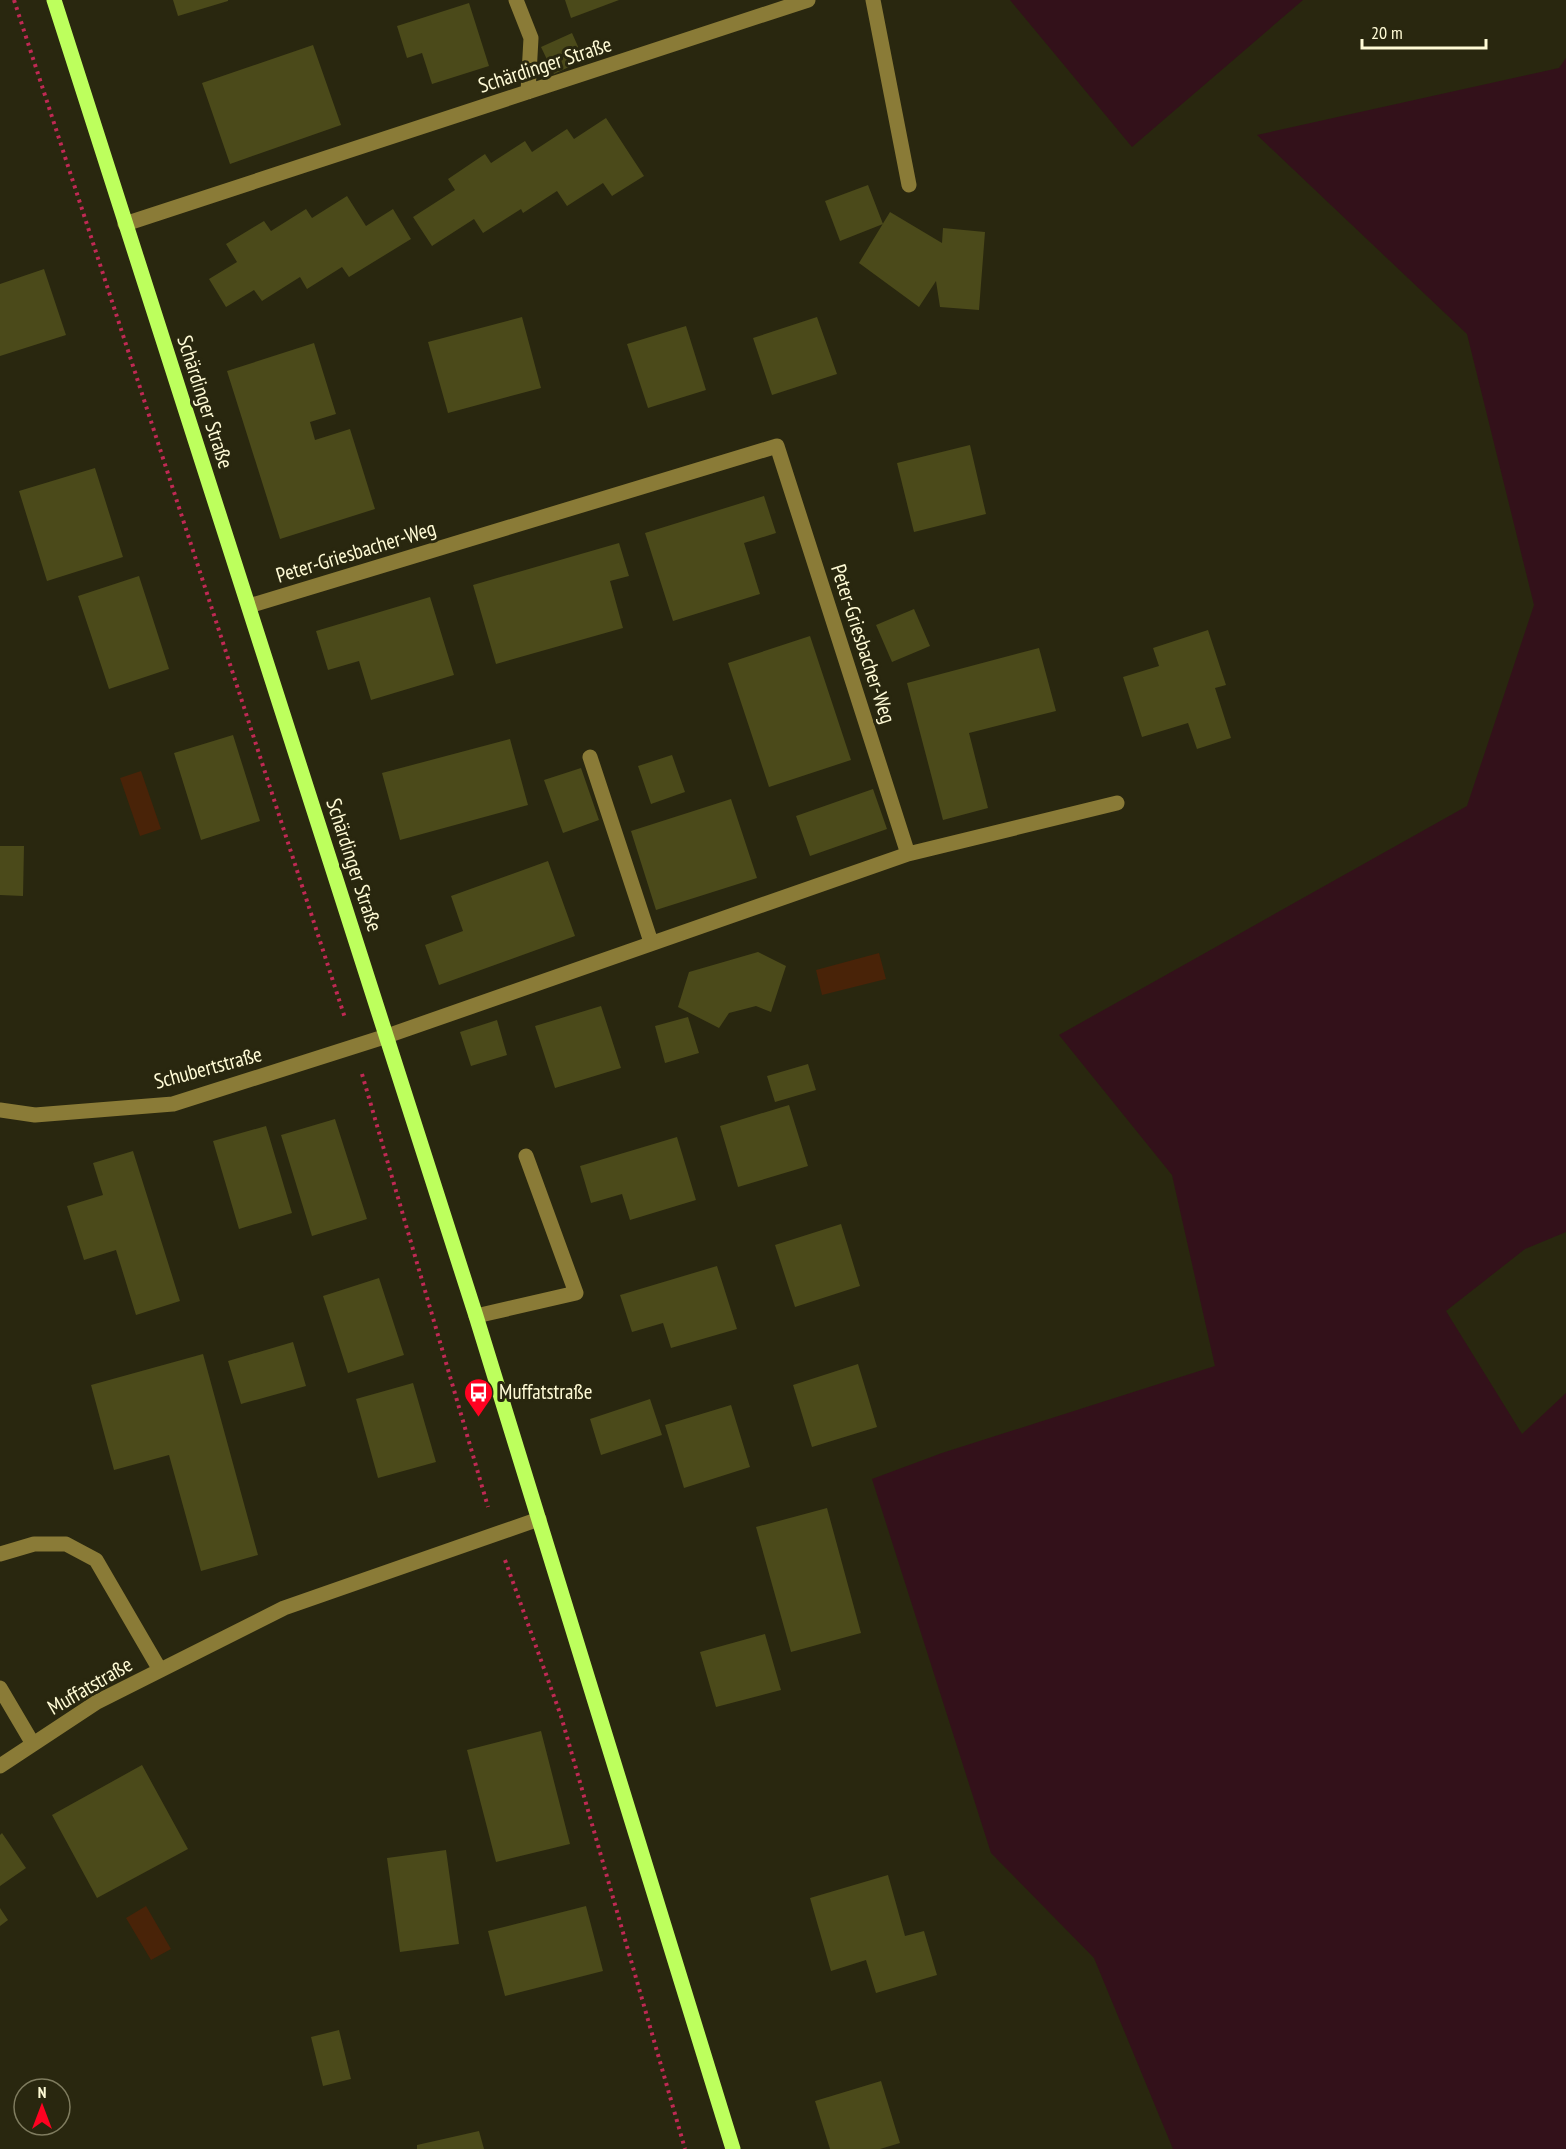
<svg xmlns="http://www.w3.org/2000/svg" width="1566" height="2149" font-family="'PT Sans Narrow',sans-serif">
<style>
.green{fill:#33111a}
.water{fill:#492308}
.building{fill:#4b4a1a}
.lines{fill:none;stroke-linecap:round;stroke-linejoin:round}
.path{stroke:#c02954;stroke-width:4;stroke-dasharray:3 4.5;stroke-linecap:butt}
.minor{stroke:#8a7b37;stroke-width:15}
.major{stroke:#bdff5d;stroke-width:15}
.labels{text-anchor:middle;stroke-width:6;stroke-linejoin:round;paint-order:stroke}
.street-label{font-size:21px;fill:#fffbd6;stroke:#29270f}
.poi-label{font-size:21px;fill:#fffbd6;stroke:#29270f;text-anchor:start}
</style>
<rect width="100%" height="100%" fill="#29270f"/>
<path class="green" d="M1010,0H1303L1132,147Z
M1566,58V1232L1525,1249L1446,1311L1522,1434L1566,1393V2149H1173L1094,1958L991,1853L872,1479L942,1453L1215,1366L1172,1175L1059,1035L1467,806L1534,605L1467,334L1257,135L1559,68Z"/>
<path class="water" d="M141,771L161,829L140,836L120,778Z
M879,953L886,979L822,995L816,970Z
M146,1906L171,1949L151,1960L126,1918Z"/>
<path class="building" d="M173,0H228V1L178,16Z
M565,0H619L571,18Z
M469,3L489,66L432,84L422,53L407,58L397,26Z
M572,33L584,60L554,74L541,47Z
M313,45L341,125L230,164L202,83Z
M606,118L644,176L612,196L603,183L567,206L557,191L523,213L521,209L483,233L474,219L432,246L413,217L455,190L448,179L485,154L491,163L525,141L532,152L567,129L574,139Z
M868,185L883,224L840,241L825,201Z
M347,196L366,226L393,209L411,239L349,277L342,267L307,289L300,277L262,301L254,290L226,307L209,279L237,262L226,244L264,221L271,231L306,209L312,218Z
M890,212L942,243L943,228L985,232L979,310L940,307L936,281L919,307L859,263Z
M44,269L66,335L0,356V284Z
M522,317L541,388L448,413L428,342Z
M817,317L837,374L772,395L753,338Z
M686,326L706,390L648,408L627,344Z
M314,343L336,414L310,422L315,440L350,429L375,509L280,539L227,371Z
M970,445L986,514L914,532L897,463Z
M95,468L123,557L47,581L19,491Z
M764,496L776,533L744,543L760,594L673,621L645,533Z
M619,543L629,576L610,581L623,628L496,664L473,585Z
M139,576L169,669L109,689L78,596Z
M430,597L454,675L371,700L359,661L328,670L316,631Z
M914,609L930,646L892,662L876,625Z
M1208,630L1226,685L1215,688L1231,738L1197,749L1188,723L1142,737L1123,677L1159,666L1153,648Z
M810,636L851,760L769,787L728,663Z
M1039,648L1056,711L969,733L988,808L943,820L907,683Z
M233,735L260,821L201,840L174,753Z
M510,739L528,805L400,840L382,773Z
M672,755L685,792L651,804L638,766Z
M581,768L599,820L563,833L544,780Z
M873,789L887,829L810,856L796,816Z
M731,799L757,878L656,910L631,831Z
M0,846H24L23,896L0,895Z
M548,861L575,936L439,985L425,945L463,931L451,896Z
M758,952L786,966L771,1012L756,1006L729,1013L719,1028L678,1007L689,972Z
M601,1006L621,1068L555,1088L535,1026Z
M688,1017L699,1053L665,1063L655,1026Z
M497,1020L507,1055L471,1066L460,1032Z
M808,1064L816,1090L775,1102L767,1076Z
M789,1105L808,1166L738,1187L720,1126Z
M335,1119L367,1219L312,1236L281,1135Z
M266,1126L292,1213L239,1229L213,1141Z
M677,1137L696,1200L630,1220L622,1194L591,1203L580,1166Z
M133,1151L180,1301L136,1315L116,1250L84,1260L67,1206L103,1195L93,1163Z
M841,1224L860,1286L795,1307L775,1245Z
M717,1266L737,1329L671,1348L663,1323L632,1332L620,1295Z
M379,1278L404,1355L348,1373L323,1296Z
M293,1342L306,1386L241,1404L228,1361Z
M203,1354L258,1555L201,1571L169,1455L114,1470L91,1385Z
M858,1364L877,1427L812,1447L793,1385Z
M413,1383L436,1462L378,1478L356,1399Z
M650,1399L662,1435L601,1455L590,1419Z
M731,1405L750,1467L684,1488L665,1425Z
M827,1508L861,1633L791,1652L756,1527Z
M765,1634L781,1690L716,1707L700,1652Z
M541,1731L570,1844L496,1862L467,1750Z
M142,1765L188,1849L97,1898L52,1815Z
M2,1833L26,1868L0,1886V1835Z
M446,1850L459,1944L400,1952L387,1858Z
M888,1875L905,1936L924,1931L937,1975L876,1993L866,1960L831,1971L810,1898Z
M586,1906L603,1971L505,1996L488,1931Z
M0,1908L8,1920L0,1926Z
M339,2030L351,2079L323,2086L311,2037Z
M881,2081L900,2143L880,2149H830L815,2101Z
M479,2131L484,2149H417V2145Z"/>
<g class="lines">
<path class="path" d="M14,0L345,1018
M362,1074L488,1507
M505,1560L561,1716L685,2149"/>
<path class="minor" d="M516,0L531,38L528,92
M873,0L909,185
M125,224L808,0
M590,757L651,942
M908,854L1117,803
M0,1110L35,1115L173,1104L387,1036L908,854L777,446L249,606
M476,1316L576,1293L526,1156
M0,1554L34,1544H66L96,1560L160,1670
M0,1688L33,1744
M0,1766L97,1702L284,1608L539,1519"/>
<path class="major" d="M54,0L476,1316L733,2149"/>
</g>
<defs>
<symbol id="bus-pin" viewBox="-11 -11 22 30"><path d="M0 17L-7.5 6A9.5 9.5 0 1 1 7.5 6Z" fill="#ff0221" stroke="#29270f"/><path d="M-5-6H5V4H4V6H2V4H-2V6H-4V4H-5ZM-3.5-4V0h7V-4ZM-3.5 1.2v1.5H-2V1.2ZM2 1.2v1.5H3.5V1.2Z" fill="#fff"/></symbol>
</defs>
<g fill-rule="evenodd">
<use href="#bus-pin" x="462" y="1376" width="33" height="45"/>
</g>
<g class="labels">
<g class="street-label">
<text transform="translate(545 65) rotate(-18)" y="7">Schärdinger Straße</text>
<text transform="translate(205 402) rotate(72)" y="7">Schärdinger Straße</text>
<text transform="translate(356 552) rotate(-17)" y="7">Peter-Griesbacher-Weg</text>
<text transform="translate(863 644) rotate(72)" y="7">Peter-Griesbacher-Weg</text>
<text transform="translate(354 865) rotate(72)" y="7">Schärdinger Straße</text>
<text transform="translate(208 1068) rotate(-15)" y="7">Schubertstraße</text>
<text transform="translate(90 1686) rotate(-30)" y="7">Muffatstraße</text>
</g>
<g class="poi-label">
<text x="499" y="1399">Muffatstraße</text>
</g>
</g>
<g transform="translate(42 2107)"><circle r="28" fill="#29270f" stroke="#7f7c5f" stroke-width="1.5"/>
<path d="M0-4.5L10 22L0 15L-10 22Z" fill="#ff0221"/>
<text y="-9" font-size="16" font-weight="bold" text-anchor="middle" fill="#fffbd6">N</text>
</g>
<path d="M1362 39v9h124v-9" fill="none" stroke="#fffbd6" stroke-width="3"/>
<text x="1371" y="39" font-size="18" fill="#fffbd6" stroke="#29270f" stroke-width="4.5" paint-order="stroke">20 m</text>
</svg>
